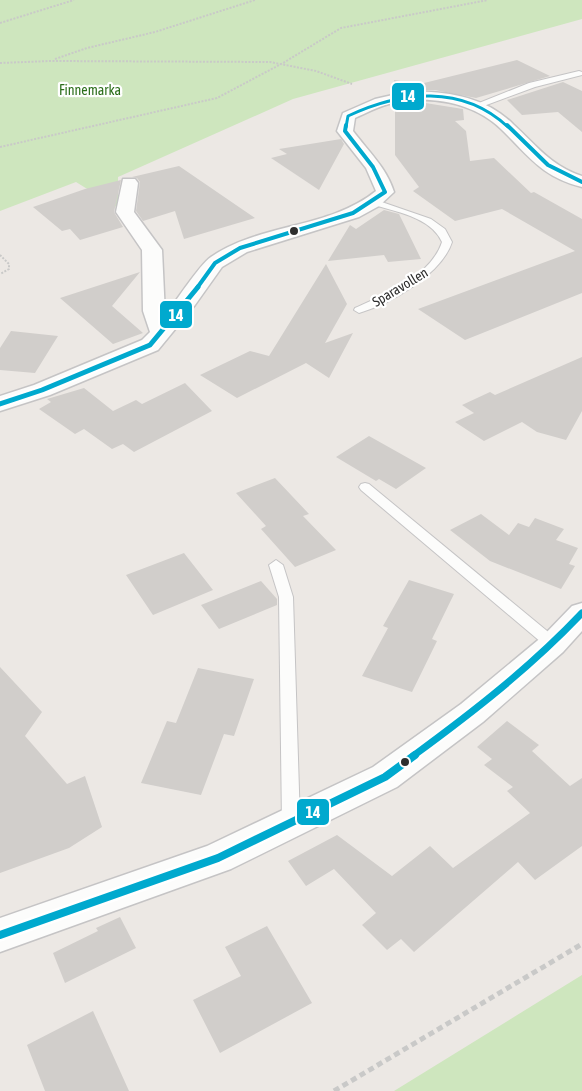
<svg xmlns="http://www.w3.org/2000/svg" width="582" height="1091" font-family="'Asap Condensed',sans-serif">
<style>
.green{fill:#cee6be}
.building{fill:#d1cecb}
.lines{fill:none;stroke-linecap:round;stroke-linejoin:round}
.service-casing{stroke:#c5c4c5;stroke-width:2}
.minor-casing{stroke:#c5c4c5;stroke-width:3}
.path-far1{stroke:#c9c9c8;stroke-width:2;stroke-dasharray:2 1.5;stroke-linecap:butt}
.path{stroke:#c9c9c8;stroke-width:5;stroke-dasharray:6 4;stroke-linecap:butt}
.service{fill:#fcfcfb;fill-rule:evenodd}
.minor{fill:#fcfcfb;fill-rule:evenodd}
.bus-1-far4-casing{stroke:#fff;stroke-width:5}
.bus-1-far3-casing{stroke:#fff;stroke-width:7}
.bus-1-far2-casing{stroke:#fff;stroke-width:9}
.bus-1-far1-casing{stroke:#fff;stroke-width:11}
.bus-1-casing{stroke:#fff;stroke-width:13}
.bus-1-far4{stroke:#00a9ce;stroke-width:3}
.bus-1-far3{stroke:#00a9ce;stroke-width:4}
.bus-1-far2{stroke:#00a9ce;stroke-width:5}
.bus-1-far1{stroke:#00a9ce;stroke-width:7}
.bus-1{stroke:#00a9ce;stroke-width:8}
.bus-dot{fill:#2e2e2e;stroke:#fff;stroke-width:2}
.labels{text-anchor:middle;stroke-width:4.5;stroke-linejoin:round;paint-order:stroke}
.far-park-label{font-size:14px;fill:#2c6e1b;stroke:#fff}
.far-street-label{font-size:14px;fill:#2e2e2e;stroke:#fff}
.line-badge{stroke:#fff;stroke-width:2}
.badge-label{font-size:16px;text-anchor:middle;font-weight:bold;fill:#fff}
</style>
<rect width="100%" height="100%" fill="#ece8e4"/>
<path class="green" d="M0,0H582V19L293,99L118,177V208L76,182L0,211Z
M582,975V1091H394Z"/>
<path class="building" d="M517,60L550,76L476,98L435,90H406L395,92L394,80L420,84Z
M563,82L582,91V132L558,112L522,115L507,100Z
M419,102L463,109L464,120L455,121L466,131L470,161L494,158L531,193L534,192L582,219V293L465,340L418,309L575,251L502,209L455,221L413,191L419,187L395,155V105Z
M341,139L344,144L319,190L271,158L287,154L279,149Z
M179,166L255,218L184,239L175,211L143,221L136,211L140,182L137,178L132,177Z
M121,180L114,212L123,227L80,240L70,229L62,231L33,207L85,189Z
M384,210L399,214L421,259L388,262L384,255L328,261L350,225L356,229Z
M326,264L347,304L325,343L353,333L329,378L306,363L237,398L200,375L250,351L269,356Z
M140,272L112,306L143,333L113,344L60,298Z
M11,331L58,336L35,373L0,370V348Z
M582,357V411L566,440L537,432L522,422L484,441L455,422L474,413L462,405L490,392L495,395Z
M185,383L212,411L134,452L123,444L112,449L84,429L75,434L39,409L51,402L47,399L84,388L113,411L136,400L142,404Z
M369,436L426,468L396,489L379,479L376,481L336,457Z
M275,478L309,514L303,516L336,550L295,567L261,529L266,526L236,493Z
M481,514L509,535L518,523L529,527L535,518L564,529L556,540L578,548L569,564L575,566L561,589L490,561L450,530Z
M184,553L213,590L153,615L126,575Z
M409,580L454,594L432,639L437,641L412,692L362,676L388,628L383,626Z
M261,581L277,599V605L219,629L201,605Z
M0,667L42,712L25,736L67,784L85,776L102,827L69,848L0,873Z
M198,668L254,679L234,736L224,734L201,795L141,783L167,721L176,723Z
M507,721L539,745L532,751L570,786L582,778V846L535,880L518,862L414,952L401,939L387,950L362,925L376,913L334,869L306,886L288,861L337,835L392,876L430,846L453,868L530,813L507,791L513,787L484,765L492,759L477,747Z
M120,917L136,948L65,983L53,953L98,931L96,928Z
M267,926L312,1003L220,1053L193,1000L241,976L225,947Z
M93,1011L129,1091H45L27,1045Z"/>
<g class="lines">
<defs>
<path id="service" d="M579,71L582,72V75L535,87L481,107L474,105L529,83Z
M373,199L431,219L445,229L452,242C442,274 390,304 359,313L354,310L355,308C386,294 431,276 442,242C431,217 394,211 370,204L369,202Z
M365,483L369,484L558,640L560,644L558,648H548L361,490L359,487L361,484Z
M276,560L283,565L293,597L300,823L297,828L291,830L285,828L282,823L279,597L269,565Z"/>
<path id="minor" d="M406,92C444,90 485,96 513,124C536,145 551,166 582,176V187C542,177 529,156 501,129C473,102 427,94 389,104C377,107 366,113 355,118L353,131C368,151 386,167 394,192L379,206L359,217L247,252L222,267L195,305L158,350L50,395L0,411V396L34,385L142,340L150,332L143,311L142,250L116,212L123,179H135L138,183L134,212L162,250L165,315C176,302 199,265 211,257C260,223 329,229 376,191L366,168L337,131L343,113L375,99Z
M582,603V631L563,652L483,722L397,787L231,869L0,952V918L207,846L373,767L461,704L543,636L572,606Z"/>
</defs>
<use href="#service" class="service-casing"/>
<use href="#minor" class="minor-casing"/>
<path class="path-far1" d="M0,23L74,0
M55,59L87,48L155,32L255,0
M0,63L50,61L270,62L316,71L352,84
M0,147L217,98L283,63L341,28L488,0
M0,255L9,264V269L0,274"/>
<path class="path" d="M334,1091L582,944"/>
<use href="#service" class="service"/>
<use href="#minor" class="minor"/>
<defs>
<path id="bus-1-far4" d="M346,127L348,116C401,91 462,84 508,127"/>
<path id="bus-1-far3" d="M507,125L548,165L582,182
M197,288L215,263L240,248L353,213L385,192L373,167L345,131L346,125"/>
<path id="bus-1-far2" d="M0,404L42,390L150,345L198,287"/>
<path id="bus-1-far1" d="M413,756C473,712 531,667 582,613"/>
<path id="bus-1" d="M0,935L218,858L385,777L415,755"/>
</defs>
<use href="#bus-1-far4" class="bus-1-far4-casing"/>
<use href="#bus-1-far3" class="bus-1-far3-casing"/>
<use href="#bus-1-far2" class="bus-1-far2-casing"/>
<use href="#bus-1-far1" class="bus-1-far1-casing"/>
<use href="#bus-1" class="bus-1-casing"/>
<use href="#bus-1-far4" class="bus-1-far4"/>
<use href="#bus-1-far3" class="bus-1-far3"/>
<use href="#bus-1-far2" class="bus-1-far2"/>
<use href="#bus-1-far1" class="bus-1-far1"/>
<use href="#bus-1" class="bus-1"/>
</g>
<g class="bus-dot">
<circle cx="294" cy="231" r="5"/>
<circle cx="405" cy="762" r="5"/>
</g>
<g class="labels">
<g class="far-park-label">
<text x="90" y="95">Finnemarka</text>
</g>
<g class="far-street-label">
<text transform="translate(400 287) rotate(-31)" y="5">Sparavollen</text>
</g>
</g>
<g class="line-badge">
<rect x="391" y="82" width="34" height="29" rx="6" fill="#00a9ce"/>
<rect x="159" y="300" width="34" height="29" rx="6" fill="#00a9ce"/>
<rect x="296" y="798" width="34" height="28" rx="6" fill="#00a9ce"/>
</g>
<g class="badge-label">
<text x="408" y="102">14</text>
<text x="176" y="321">14</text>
<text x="313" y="818">14</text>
</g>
</svg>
